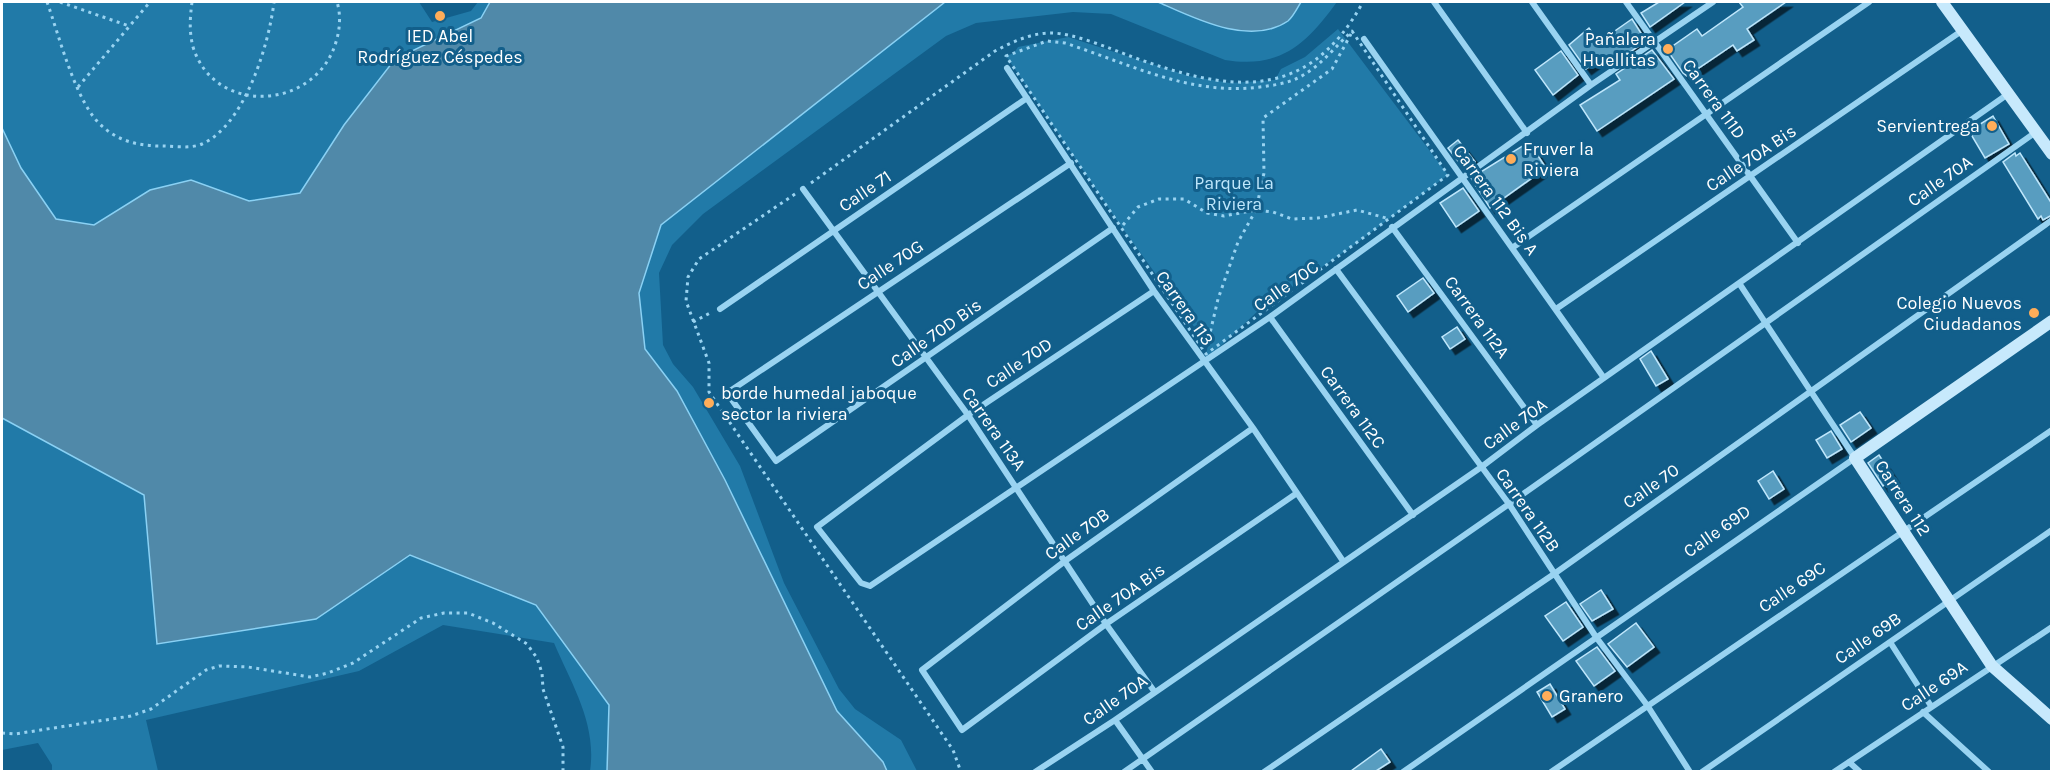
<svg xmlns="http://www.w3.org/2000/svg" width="2053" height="773" font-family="Karla,sans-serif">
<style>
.green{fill:#217aa8}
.water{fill:#5089a9;stroke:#8ad1f4;stroke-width:1.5}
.building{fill:#599dc0;stroke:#bfe7fc;stroke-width:1.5;filter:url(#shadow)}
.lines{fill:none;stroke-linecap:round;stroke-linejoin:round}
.path{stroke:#99d3f1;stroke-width:3;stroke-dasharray:3 4.5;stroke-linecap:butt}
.street{stroke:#99d3f1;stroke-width:6}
.secondary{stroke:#c7e9fc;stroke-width:12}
.poi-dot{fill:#ffad59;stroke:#125f8b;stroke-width:2}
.labels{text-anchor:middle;stroke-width:6;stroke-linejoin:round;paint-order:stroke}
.poi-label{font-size:18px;fill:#fff;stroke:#125f8b;text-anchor:end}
.street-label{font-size:18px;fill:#fff;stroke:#125f8b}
.park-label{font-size:18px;fill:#bfe7fc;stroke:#125f8b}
</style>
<defs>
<filter id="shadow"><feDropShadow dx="5.5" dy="5.5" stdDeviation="0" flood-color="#0009"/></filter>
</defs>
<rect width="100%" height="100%" fill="#125f8b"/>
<path class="green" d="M2,2H419L432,22L471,11L478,2H1337C1306,44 1281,69 1225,60L1111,14L1073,12L976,23L946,36L703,214L672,245L659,273L663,345L673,364L693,387L740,466L784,583L839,689L855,709L901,740L917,771H590C597,724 572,685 554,643L443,625L359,671L146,720L158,771H52V765L38,743L2,750Z
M1338,29L1448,175L1350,248L1261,308L1204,362L1208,346L1118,222L1006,56L1014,53L1018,47L1068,37L1189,76L1230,83L1275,80L1281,69L1305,57Z"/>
<path class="water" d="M490,2H945L661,225L639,293L645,349L677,391L725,480L837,711L883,762L887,771H607L609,705L536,605L410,555L316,619L157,644L144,495L2,418V128L21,168L56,219L94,225L150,190L191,180L249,201L300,193L344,125L395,59L481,18Z
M1158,2H1301C1298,7 1293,17 1288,21C1250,47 1194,18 1158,2Z"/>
<path class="building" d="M1659,2H1685L1650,27L1641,13Z
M1739,2H1786L1747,29L1754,40L1737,51L1733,45L1687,76L1683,73L1667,50L1697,29L1702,36L1743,7Z
M1632,19L1646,41L1610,66L1604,56L1586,69L1569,45L1589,28L1599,42Z
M1652,50L1674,79L1597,131L1580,105L1620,80L1616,74Z
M1561,51L1578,75L1553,95L1535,70Z
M1993,116L2009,144L1985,158L1969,131Z
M1458,140L1475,162L1465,170L1448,148Z
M1529,142L1546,168L1490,208L1471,178Z
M2015,153L2016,156L2020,153L2052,204V215L2043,220L2041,216L2038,219L2003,162Z
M1463,188L1479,211L1456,227L1440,203Z
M1423,278L1434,293L1408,312L1397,296Z
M1457,327L1465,339L1450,349L1442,337Z
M1651,351L1668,379L1656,386L1640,359Z
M1860,412L1871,428L1851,442L1840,425Z
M1831,431L1842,449L1827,458L1816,440Z
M1879,455L1894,478L1883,486L1868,463Z
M1773,471L1784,489L1769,499L1758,481Z
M1601,590L1613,609L1592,621L1580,604Z
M1566,602L1583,627L1563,641L1545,616Z
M1636,623L1654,647L1627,667L1608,644Z
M1597,647L1615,671L1594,686L1576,661Z
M1550,684L1565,709L1552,717L1537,692Z
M1381,749L1390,762L1376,771H1351Z"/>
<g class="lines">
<path class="path" d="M47,2C59,35 76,104 102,126C118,141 139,146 161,146C174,146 190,149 202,144C245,125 269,44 274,2
M60,2L129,26
M192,2C190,18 189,31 193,47C215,117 316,110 336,42C340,29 341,15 337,2
M1352,31L1448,175L1206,354L1006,56L1047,41L1065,43C1130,64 1190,96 1260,87C1276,85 1291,83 1305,74C1322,64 1337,45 1352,31Z
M78,87L150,2
M811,183L995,51C1013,42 1030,33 1051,33C1073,33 1109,48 1130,56C1226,91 1306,106 1363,2
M795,194L699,259L688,277L686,301L709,363V392L953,750L961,772
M1123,225L1138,207L1159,199H1184L1207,213L1224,216L1256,210L1273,212L1292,219L1318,218L1357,210L1386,218
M693,322L710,313
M1207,346L1218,299L1238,242L1256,210L1264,173L1263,118L1332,69L1351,34
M2,733L15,734L131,716L151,709L206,670L219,666L248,667L310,677L328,673L353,663L421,618L444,613H468L493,623L527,644L537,658L542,673L543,689L563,747V772"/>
<path class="street" d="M1434,2L1527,133
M1532,2L1591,85
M1626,2L1798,243
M1364,39L1604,378
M1007,68L1154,291L1253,428L1343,561
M1071,163L727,393L776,461L1113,228
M803,189L968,415L1106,624L1154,691
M1392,227L1537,425
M1512,248L1869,2
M1336,269L1509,504L1596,637L1647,705L1690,772
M1154,291L968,415L817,527L861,583L870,586L1270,317L1591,85L1713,2
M720,309L1027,98
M1556,309L1963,30
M1270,317L1413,515
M1253,428L1065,561L922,670L962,730L1106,624L1297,493
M1890,642L1931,706
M1923,712L1989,772
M1115,720L1152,772
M1849,762L1860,772
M1035,772L1115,720L1480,468L1537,425L2008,94
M1124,772L1509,504L2036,132
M1264,772L1554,574L2052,220
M1403,772L1855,458L1739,283
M1551,772L2052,430
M1702,772L2052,530
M1834,772L2052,627"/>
<path class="secondary" d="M1942,2L2052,154
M2052,321L1855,458L1992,666L2052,719"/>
</g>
<g class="poi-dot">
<circle cx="440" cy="16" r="6"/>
<circle cx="1668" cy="49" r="6"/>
<circle cx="1992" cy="126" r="6"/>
<circle cx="1511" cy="159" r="6"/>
<circle cx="2034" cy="313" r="6"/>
<circle cx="709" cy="403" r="6"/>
<circle cx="1547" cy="696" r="6"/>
</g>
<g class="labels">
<g class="poi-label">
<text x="440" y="42" text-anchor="middle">IED Abel<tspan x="440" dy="21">Rodríguez Céspedes</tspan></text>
<text x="1656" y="45">Pañalera<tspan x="1656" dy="21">Huellitas</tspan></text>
<text x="1980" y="132">Servientrega</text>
<text x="1523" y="155" text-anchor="start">Fruver la<tspan x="1523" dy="21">Riviera</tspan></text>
<text x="2022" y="309">Colegio Nuevos<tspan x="2022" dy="21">Ciudadanos</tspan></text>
<text x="721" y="399" text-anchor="start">borde humedal jaboque<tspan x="721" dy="21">sector la riviera</tspan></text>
<text x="1559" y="702" text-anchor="start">Granero</text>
</g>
<g class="street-label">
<text transform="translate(1714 99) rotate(54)" y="6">Carrera 111D</text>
<text transform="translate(1751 158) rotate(-34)" y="6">Calle 70A Bis</text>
<text transform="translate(1940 181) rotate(-35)" y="6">Calle 70A</text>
<text transform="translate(865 191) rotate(-34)" y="6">Calle 71</text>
<text transform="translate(1496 200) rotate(54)" y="6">Carrera 112 Bis A</text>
<text transform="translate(890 265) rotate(-34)" y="6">Calle 70G</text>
<text transform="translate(1286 286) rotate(-35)" y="6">Calle 70C</text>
<text transform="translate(1185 308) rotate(55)" y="6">Carrera 113</text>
<text transform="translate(1477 317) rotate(54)" y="6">Carrera 112A</text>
<text transform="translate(936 333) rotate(-35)" y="6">Calle 70D Bis</text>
<text transform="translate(1019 363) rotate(-34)" y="6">Calle 70D</text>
<text transform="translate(1353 407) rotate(54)" y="6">Carrera 112C</text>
<text transform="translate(1515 424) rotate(-36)" y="6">Calle 70A</text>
<text transform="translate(994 429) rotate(55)" y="6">Carrera 113A</text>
<text transform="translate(1651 486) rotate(-35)" y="6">Calle 70</text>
<text transform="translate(1903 498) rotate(57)" y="6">Carrera 112</text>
<text transform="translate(1528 510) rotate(55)" y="6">Carrera 112B</text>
<text transform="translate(1717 531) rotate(-35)" y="6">Calle 69D</text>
<text transform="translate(1077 534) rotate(-36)" y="6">Calle 70B</text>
<text transform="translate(1792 587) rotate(-34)" y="6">Calle 69C</text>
<text transform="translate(1120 597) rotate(-35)" y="6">Calle 70A Bis</text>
<text transform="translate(1868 638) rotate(-35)" y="6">Calle 69B</text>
<text transform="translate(1934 686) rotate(-34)" y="6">Calle 69A</text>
<text transform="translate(1115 700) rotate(-35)" y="6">Calle 70A</text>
</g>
<g class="park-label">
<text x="1234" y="189">Parque La<tspan x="1234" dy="21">Riviera</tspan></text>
</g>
</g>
<rect width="2053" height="773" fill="none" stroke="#ffffff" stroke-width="6"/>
</svg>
